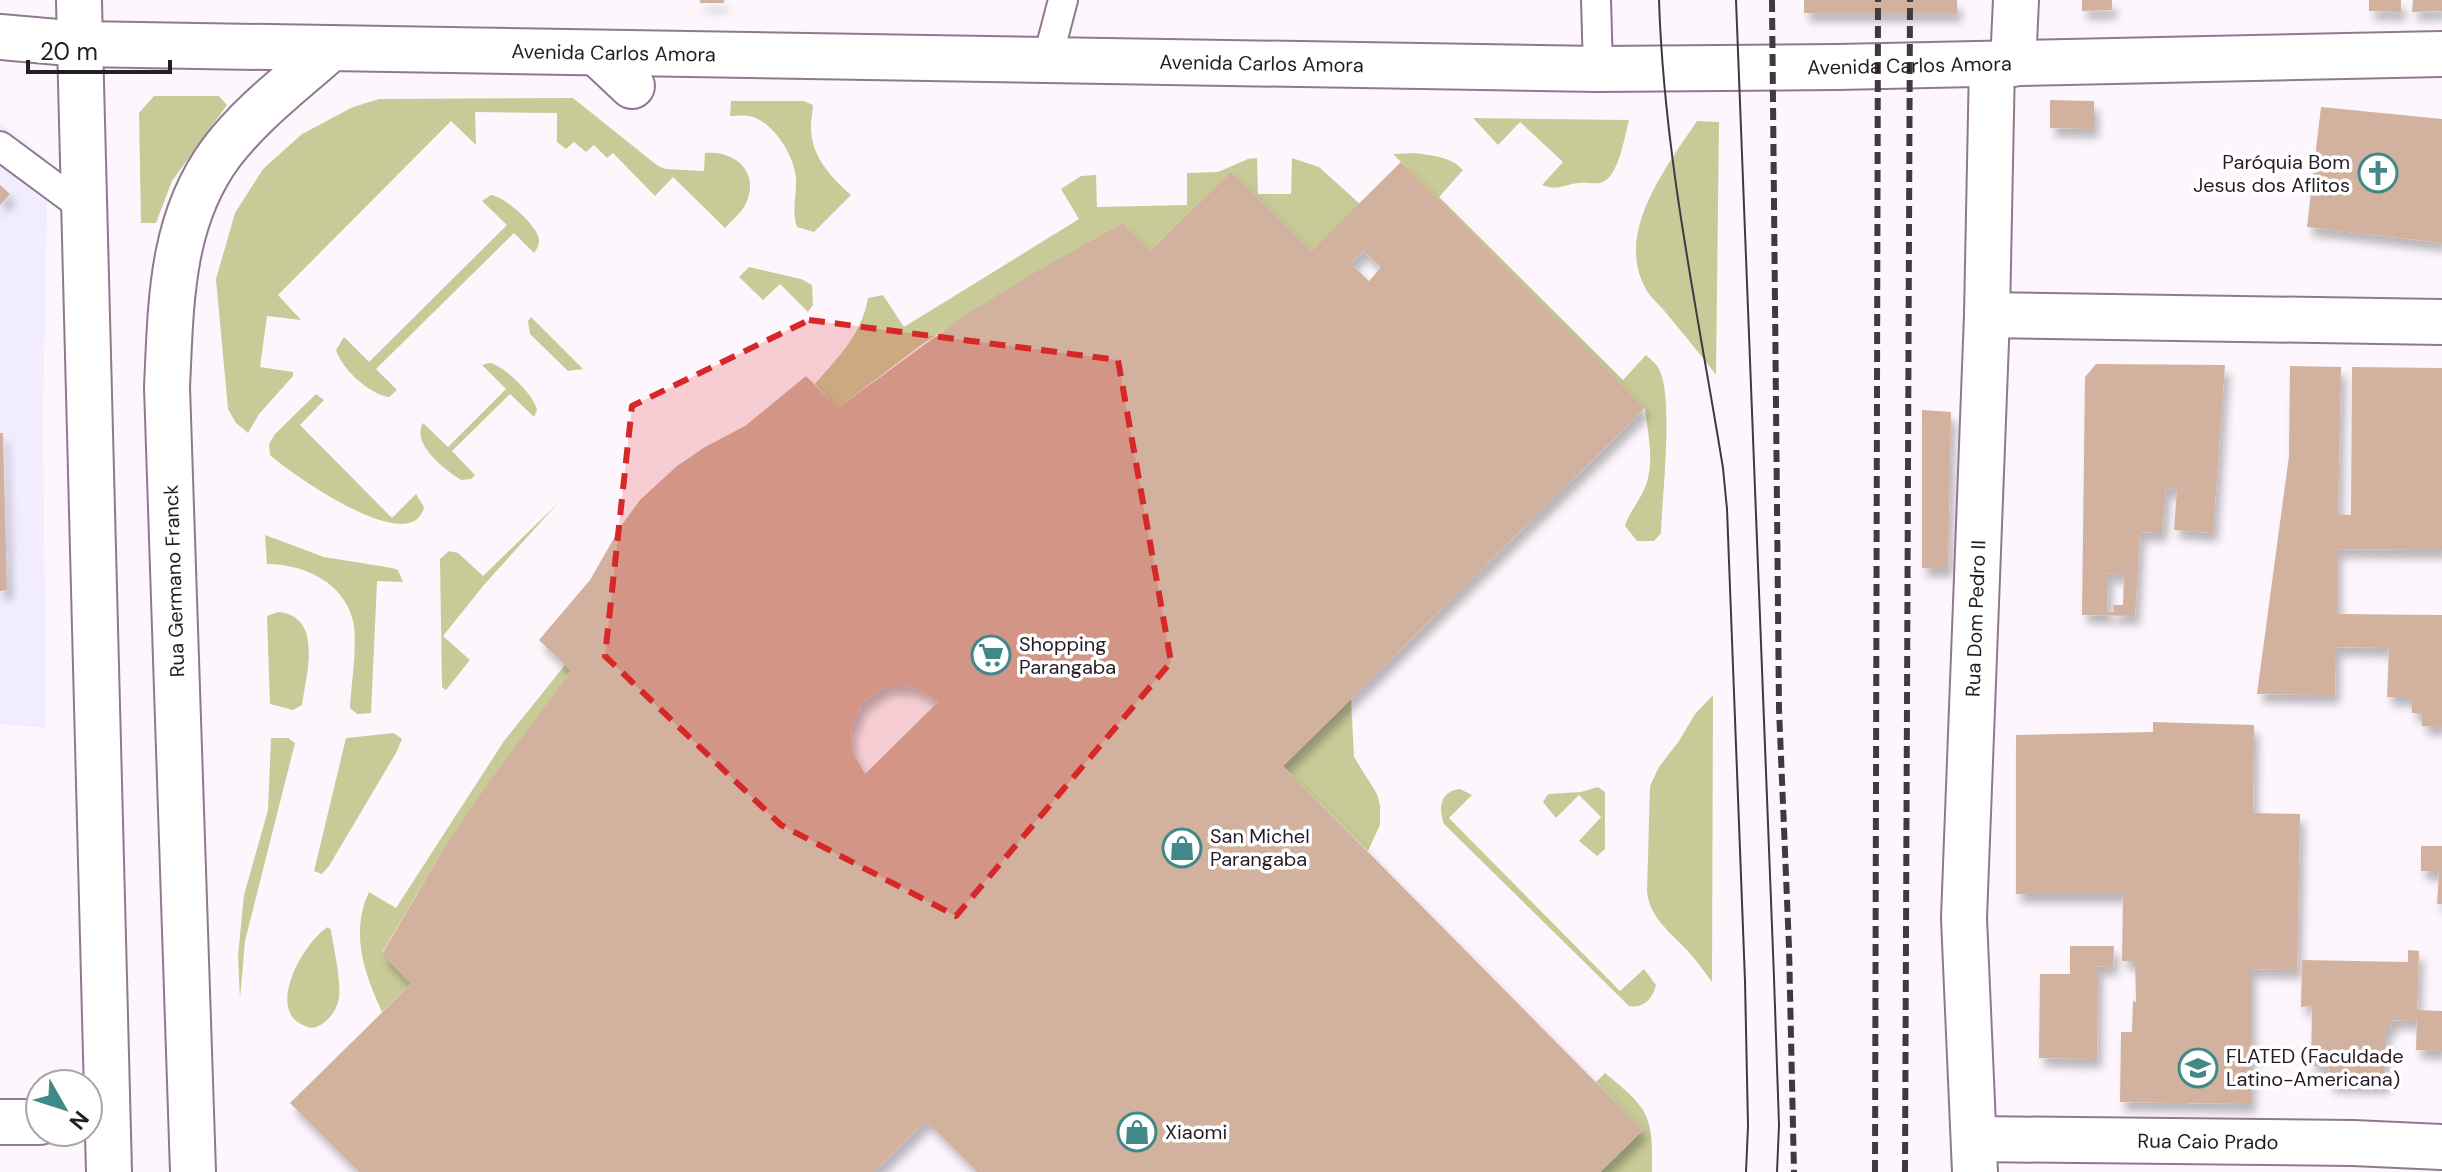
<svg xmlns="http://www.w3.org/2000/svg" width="2442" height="1172" font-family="'DM Sans',sans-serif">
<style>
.education{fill:#f1ecfe}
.green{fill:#c8cb98}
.building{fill:#d2b29e;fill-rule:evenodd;filter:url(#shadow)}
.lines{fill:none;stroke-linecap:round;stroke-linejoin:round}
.service-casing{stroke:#917891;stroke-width:32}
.minor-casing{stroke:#917891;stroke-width:48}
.secondary-casing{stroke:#917891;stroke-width:48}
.primary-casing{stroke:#917891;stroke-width:48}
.service{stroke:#fff;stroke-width:28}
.minor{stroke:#fff;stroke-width:44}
.secondary{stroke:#fff;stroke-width:44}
.primary{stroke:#fff;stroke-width:44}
.tram{stroke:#423842;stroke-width:2}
.rail{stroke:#423842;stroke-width:6;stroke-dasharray:12 6;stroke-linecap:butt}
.marked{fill:#d62828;fill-opacity:0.2;stroke:#d62828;stroke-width:6;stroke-dasharray:16 10;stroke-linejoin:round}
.labels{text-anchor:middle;stroke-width:7;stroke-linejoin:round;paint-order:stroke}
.street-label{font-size:20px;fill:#261c26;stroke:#fff}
.poi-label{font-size:20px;fill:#261c26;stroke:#fff;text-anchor:start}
</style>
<defs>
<filter id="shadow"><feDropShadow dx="5" dy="9" stdDeviation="4" flood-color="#0004"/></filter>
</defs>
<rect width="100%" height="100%" fill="#fdf7fd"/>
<path class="education" d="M0,122L48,160L43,414L46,728L0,724Z"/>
<path class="green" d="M154,96H219L227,105L172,181L156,223H141L139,113Z
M573,98L658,166L666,169L704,171L705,153C731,150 758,168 748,198C745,210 733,219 725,228L673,177L655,196L613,153L607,158L594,145L586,152L574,142L566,149L557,142V113L475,112L476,145L451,121L278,295L301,320L267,316L260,367L293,372V376L259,414L248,433L236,423L228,409L216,279L235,213L263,169L302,134L353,107L379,99Z
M731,101H804L813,105C813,112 811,118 811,125C810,155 830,176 851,195L814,232L797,227C791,210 797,196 796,178C794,155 773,121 749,116C743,115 736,116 730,116Z
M1473,118L1629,120C1625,135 1619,175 1603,182C1596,185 1586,182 1578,183C1564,185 1557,191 1542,185L1563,162L1520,122L1498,145Z
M1697,121L1719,122L1716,375C1700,354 1683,333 1666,313C1661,306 1654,301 1649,294C1611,237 1665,169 1697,121Z
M1415,153C1433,156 1450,156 1463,170L1439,197L1623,380L1646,355C1650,359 1656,363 1659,369C1674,397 1662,497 1661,533L1654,541H1637L1625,526C1629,513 1637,504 1643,492C1656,466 1648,436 1645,408L1393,154Z
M1257,158L1258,194H1291L1292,158L1319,167L1360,204L1311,251L1231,171L1150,251L1123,223L991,300L921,345L838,408L815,384C839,356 861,336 868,298L883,295L904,327L1079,219L1061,189L1081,176L1096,175L1097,207L1187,205V173L1218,172L1248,159Z
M491,195C504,196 539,227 539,240C539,245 537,249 534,253L514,233L376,369L397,390L389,397C370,395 341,368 336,350L344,337L369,362L507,225L482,201Z
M749,267L801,279L812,285L813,305L808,312L780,284L763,300L739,277Z
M531,317L583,369L568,371L530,334L528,321Z
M489,363C503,364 535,396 537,410L534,417L510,394L452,451L475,475L471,479L461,480C444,469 411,444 423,423L448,447L506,389L482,365Z
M316,394L324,400L300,425L392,518L416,494L424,507C412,560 290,473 270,455L269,444L275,434Z
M558,503L483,586L443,636L470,660L446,690L442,687L440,559L449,551L458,553L483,576Z
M265,535L324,557L392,568L398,570L403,582L377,581L371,713L357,714L350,708C351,685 358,643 353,621C344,582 303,564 267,564Z
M278,612C324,616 306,675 302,705L293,710L270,704L267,616Z
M565,665L571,671L441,853L382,953L411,984L382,1012C364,973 350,933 369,892L396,908L504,741Z
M1713,695L1712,982C1704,971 1696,960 1687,950C1670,932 1650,918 1647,892L1650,786L1659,767L1679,741L1695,714Z
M1351,699L1354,757L1377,794L1380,805V825L1368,851L1283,766Z
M394,733L402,739L396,753L329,866L322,874L314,871L346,738Z
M271,738H288L295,743L245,941L240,999L238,956L244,895L268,810Z
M1598,787L1605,792V849L1597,856L1579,841L1601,817L1579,795L1556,818L1543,802L1548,794L1581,792Z
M1460,789L1472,795L1449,818L1620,991L1644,969L1656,985C1653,998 1644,1009 1629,1006L1444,824C1438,808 1440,791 1460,789Z
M328,927L331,930C334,951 341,977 339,998C337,1009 331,1018 322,1024C316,1028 311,1029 305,1026C264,1011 304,941 328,927Z
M1605,1073C1649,1109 1653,1115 1652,1172H1600L1643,1130L1596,1082Z"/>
<path class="building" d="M700,0H724V3H700Z
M1804,0H1957V13H1804Z
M2082,0H2112V10L2082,11Z
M2369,0H2401V12L2369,11Z
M2413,0H2442V11L2412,12Z
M2050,100L2094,101V129L2050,128Z
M2321,107L2442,119V243L2307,227Z
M1401,162L1645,408L1283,766L1643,1130L1600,1172H977L926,1121L874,1172H359L290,1103L411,984L382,954L441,853L487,785L571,671L539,640L590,580L621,526L640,500L677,466L705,447L745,426L806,376L838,408L965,315L1037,271L1123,223L1150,251L1231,171L1311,251ZM1363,251L1381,267L1369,281L1351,264ZM890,686H905L918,689L938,702L865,774L852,751L851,730L861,704L880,690Z
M0,185L10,194L0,205Z
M2096,364L2225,365L2213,533L2174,530L2177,490L2166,488L2162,533L2140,532L2135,616L2082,615L2085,377ZM2108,573L2124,575L2123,605H2113L2114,612H2107Z
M2290,366L2341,367L2338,514L2351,515L2352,367L2442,368V550L2337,549V614L2442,615V727L2422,726V713H2412L2411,697H2387L2389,648L2336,647L2335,695L2257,694L2289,456Z
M1922,410L1951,412L1948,568H1922Z
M0,433H3L7,590L0,591Z
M2153,722L2254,725L2253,813L2300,814L2297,970L2251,969V1104L2120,1102L2121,1032H2132L2133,1001L2136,1002L2135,961H2122L2123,894H2016V735L2153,732Z
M2421,846H2442V904H2437L2439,872L2421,871Z
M2070,946H2114L2113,967L2098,966L2097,1059L2039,1058L2040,974H2070Z
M2408,950L2419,951L2417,1010L2442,1011V1051L2416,1050L2417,1018L2413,1021L2392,1020L2391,1027L2386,1028L2385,1085L2328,1084L2329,1067L2311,1066L2312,1006L2301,1007L2302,960L2408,962Z"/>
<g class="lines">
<defs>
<path id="service" d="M1596,0L1598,69
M1047,61L1063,0
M0,146L85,209"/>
<g id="minor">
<path d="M597,53L632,86"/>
<path d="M1987,315L2442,322"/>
<path d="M0,1122H40"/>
<path id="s1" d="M1974,1139L2353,1143L2442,1147"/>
<path id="s2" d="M1975,1172L1964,918L1987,315L1992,64"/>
</g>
<path id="secondary" d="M80,44L109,1172
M193,1172L167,387C171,305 170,222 221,153C251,113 294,81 331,48"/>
<g id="primary">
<path d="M79,0L80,44"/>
<path id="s3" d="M0,37L80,44L1598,69L1837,67L2442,54"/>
<path d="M2013,64L2016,0"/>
</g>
</defs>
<use href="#service" class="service-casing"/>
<use href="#minor" class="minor-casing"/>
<use href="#secondary" class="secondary-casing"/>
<use href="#primary" class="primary-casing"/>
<use href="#service" class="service"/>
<use href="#minor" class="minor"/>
<use href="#secondary" class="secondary"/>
<use href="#primary" class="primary"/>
<path class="tram" d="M1659,0C1664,157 1698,313 1723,468L1727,509L1745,981L1748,1126L1746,1172
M1736,0L1774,978L1779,1125L1777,1172"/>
<path class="rail" d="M1772,0L1779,709L1789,947L1794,1172
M1875,1172L1878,0
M1905,1172L1910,0"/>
</g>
<path class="marked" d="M809,320L1118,360L1171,662L956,916L781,825L605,656L632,406Z"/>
<defs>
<symbol id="church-ring" viewBox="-11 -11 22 22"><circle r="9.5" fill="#fff" stroke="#408988" stroke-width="1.5"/><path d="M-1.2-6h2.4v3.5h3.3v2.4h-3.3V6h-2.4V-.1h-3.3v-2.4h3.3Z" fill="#408988"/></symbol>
<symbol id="supermarket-ring" viewBox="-11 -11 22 22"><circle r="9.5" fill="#fff" stroke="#408988" stroke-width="1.5"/><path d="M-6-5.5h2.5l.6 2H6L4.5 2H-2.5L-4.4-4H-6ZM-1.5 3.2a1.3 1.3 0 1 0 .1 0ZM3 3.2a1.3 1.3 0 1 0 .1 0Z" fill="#408988"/></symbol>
<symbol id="shop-ring" viewBox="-11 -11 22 22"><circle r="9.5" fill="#fff" stroke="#408988" stroke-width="1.5"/><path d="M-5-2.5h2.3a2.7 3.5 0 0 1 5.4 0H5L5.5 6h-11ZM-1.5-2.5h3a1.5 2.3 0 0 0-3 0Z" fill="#408988"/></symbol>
<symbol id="university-ring" viewBox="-11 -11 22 22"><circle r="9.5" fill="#fff" stroke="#408988" stroke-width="1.5"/><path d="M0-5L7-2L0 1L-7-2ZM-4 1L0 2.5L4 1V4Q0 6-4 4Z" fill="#408988"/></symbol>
</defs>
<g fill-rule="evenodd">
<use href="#church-ring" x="2356" y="151" width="44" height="44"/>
<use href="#supermarket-ring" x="969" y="633" width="44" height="44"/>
<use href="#shop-ring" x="1160" y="826" width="44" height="44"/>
<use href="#university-ring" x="2176" y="1046" width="44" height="44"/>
<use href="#shop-ring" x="1115" y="1110" width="44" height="44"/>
</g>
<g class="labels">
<g class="street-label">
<text dy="7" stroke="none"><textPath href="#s3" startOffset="614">Avenida Carlos Amora</textPath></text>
<text dy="7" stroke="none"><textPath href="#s3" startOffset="1262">Avenida Carlos Amora</textPath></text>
<text dy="7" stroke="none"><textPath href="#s3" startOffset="1910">Avenida Carlos Amora</textPath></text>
<text transform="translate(174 581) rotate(-92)" y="7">Rua Germano Franck</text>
<text dy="7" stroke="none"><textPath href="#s2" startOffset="554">Rua Dom Pedro II</textPath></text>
<text dy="7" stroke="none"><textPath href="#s1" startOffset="234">Rua Caio Prado</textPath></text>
</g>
<g class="poi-label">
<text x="2350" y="169" text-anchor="end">Paróquia Bom<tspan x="2350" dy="23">Jesus dos Aflitos</tspan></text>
<text x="1019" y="651">Shopping<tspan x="1019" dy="23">Parangaba</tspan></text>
<text x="1210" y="843">San Michel<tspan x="1210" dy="23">Parangaba</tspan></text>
<text x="2226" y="1063">FLATED (Faculdade<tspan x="2226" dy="23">Latino-Americana)</tspan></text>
<text x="1165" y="1139">Xiaomi</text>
</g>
</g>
<g transform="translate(64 1108) rotate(129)"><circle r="38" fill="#ffffff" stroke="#a8a4a8" stroke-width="2"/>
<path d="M0-6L14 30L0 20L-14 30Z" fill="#408988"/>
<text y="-12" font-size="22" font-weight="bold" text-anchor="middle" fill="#261c26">N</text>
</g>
<path d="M28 60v12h142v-12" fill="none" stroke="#261c26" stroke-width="4"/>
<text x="40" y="60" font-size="24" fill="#261c26" stroke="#ffffff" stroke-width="6" paint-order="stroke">20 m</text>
</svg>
